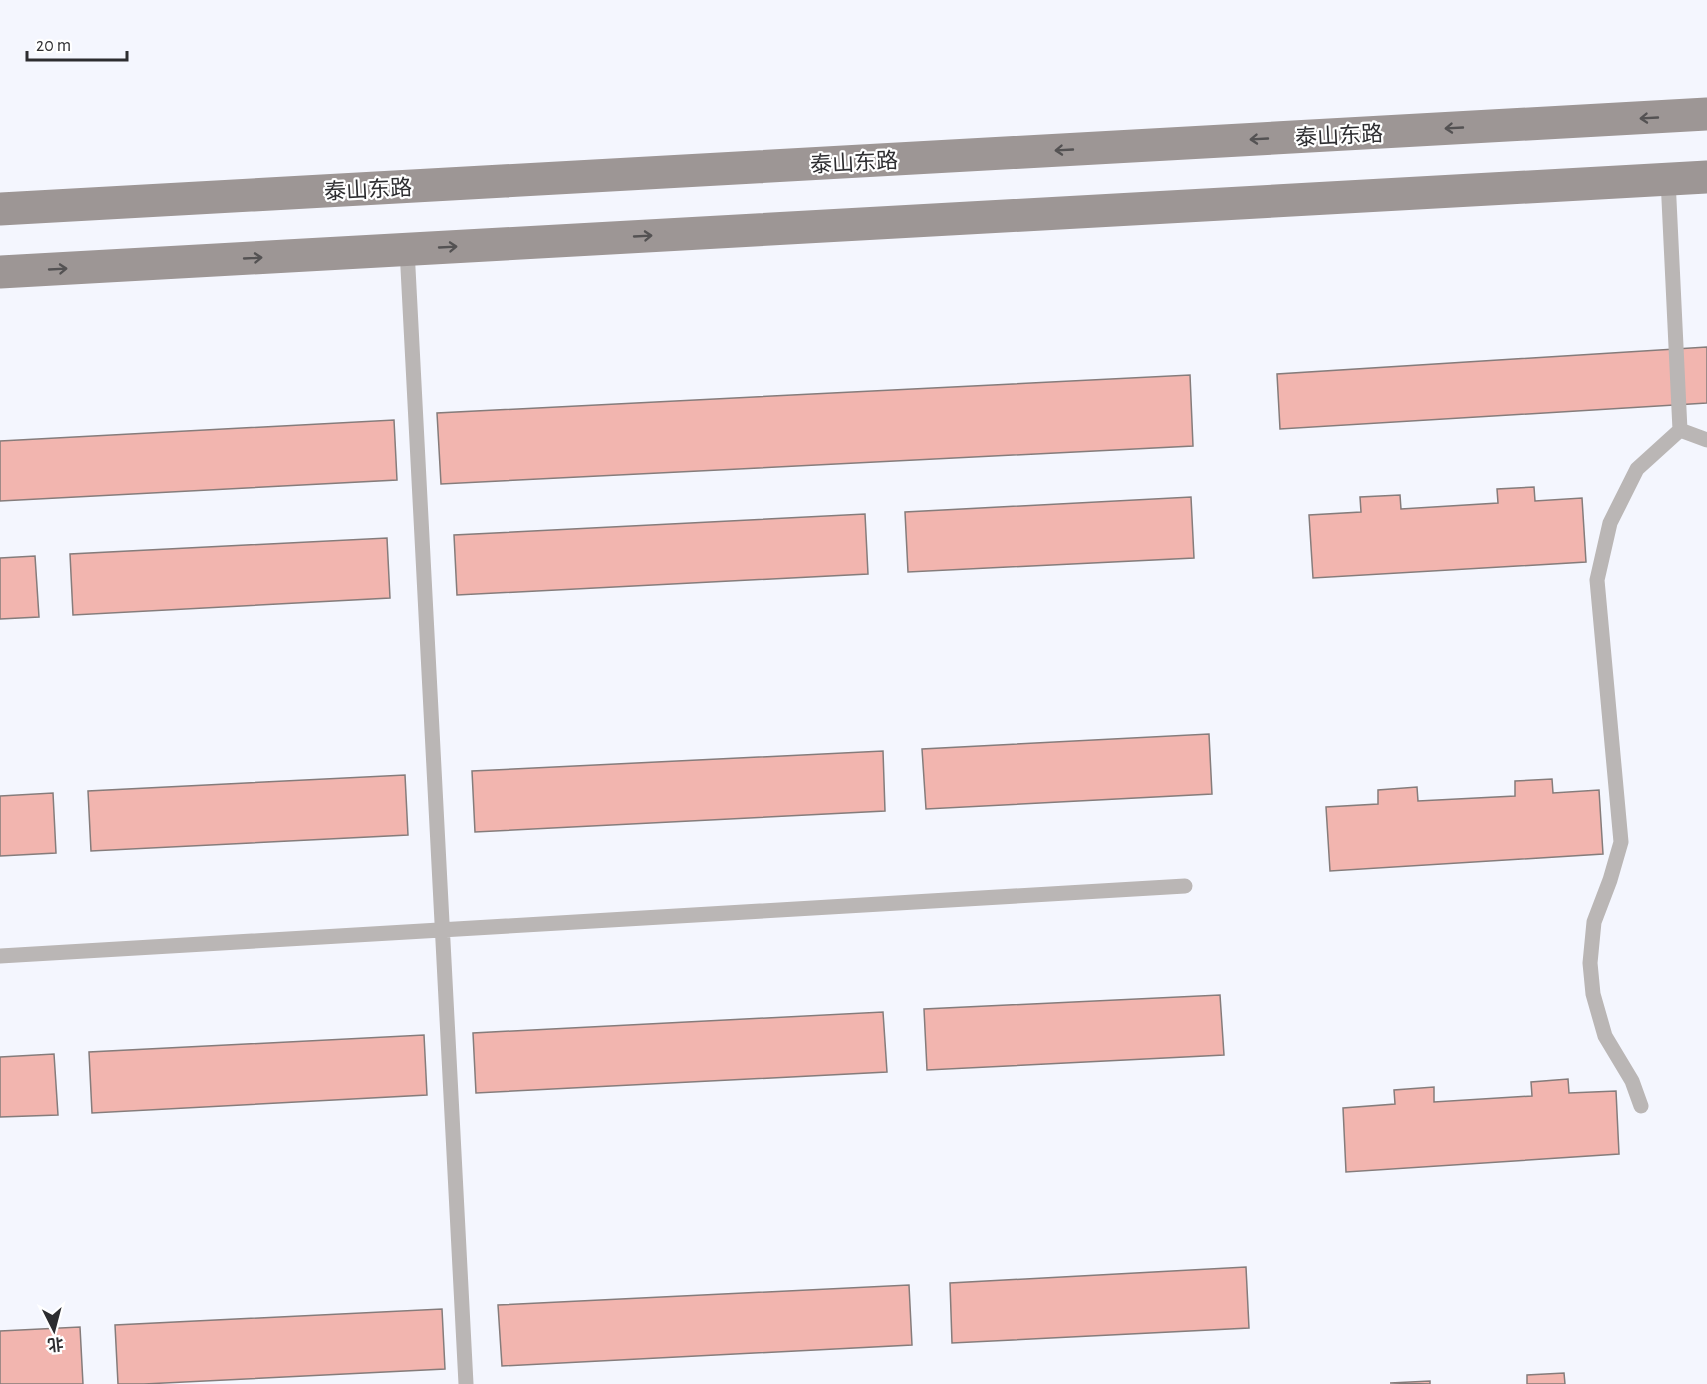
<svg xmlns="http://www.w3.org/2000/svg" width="1707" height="1384" font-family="'Alegreya Sans','Noto Sans SC',sans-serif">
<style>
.building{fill:#f2b5af;stroke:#857c7b;stroke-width:1.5}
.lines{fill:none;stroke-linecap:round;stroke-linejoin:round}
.service{stroke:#bab6b5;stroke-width:15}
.secondary{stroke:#9d9695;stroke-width:33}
.oneway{stroke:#545253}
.labels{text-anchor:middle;stroke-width:4.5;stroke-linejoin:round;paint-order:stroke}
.street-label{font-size:22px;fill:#2d2d30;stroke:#fff}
</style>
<rect width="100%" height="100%" fill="#f4f6fe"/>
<path class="building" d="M1707,347V403L1280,429L1277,374Z
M1190,375L1193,446L441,484L437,413Z
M394,420L397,480L0,501V441Z
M1534,487L1535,501L1582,498L1586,562L1313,578L1309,515L1361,512L1360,497L1400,495L1401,509L1498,503L1497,489Z
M1191,497L1194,558L908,572L905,512Z
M865,514L868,574L457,595L454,535Z
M387,538L390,598L73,615L70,554Z
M35,556L39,617L0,619V558Z
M1209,734L1212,794L926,809L922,749Z
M883,751L885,811L475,832L472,771Z
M405,775L408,835L91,851L88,791Z
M1552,779L1553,793L1599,790L1603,854L1330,871L1326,807L1378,804V790L1417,787L1418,801L1515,796V781Z
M53,793L56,853L0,856V796Z
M1220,995L1224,1055L927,1070L924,1009Z
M883,1012L887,1072L476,1093L473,1033Z
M424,1035L427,1095L92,1113L89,1052Z
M54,1054L58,1115L0,1117V1057Z
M1568,1079L1569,1093L1616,1091L1619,1154L1346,1172L1343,1108L1395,1104L1394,1090L1434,1087V1102L1532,1096L1531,1082Z
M1246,1267L1249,1328L952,1343L950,1283Z
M909,1285L912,1345L502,1366L498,1305Z
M442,1309L445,1369L144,1384H118L115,1325Z
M80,1327L83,1384H0V1331Z
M1564,1373L1565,1384H1527V1375Z
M1430,1381V1384L1390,1383Z"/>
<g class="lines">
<path class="service" d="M1668,179L1680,430
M407,249L466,1384
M0,956L1185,886
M1641,1106L1632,1081L1605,1036L1593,994L1590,963L1594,922L1610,880L1621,842L1597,580L1610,523L1637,469L1680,430L1707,440"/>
<path class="secondary" d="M0,209L1707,114
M0,272L1707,177"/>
</g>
<defs><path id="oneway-shaft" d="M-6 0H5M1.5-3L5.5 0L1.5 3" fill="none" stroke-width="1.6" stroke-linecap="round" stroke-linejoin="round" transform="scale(1.5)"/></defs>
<g class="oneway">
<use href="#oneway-shaft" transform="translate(1649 118) rotate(177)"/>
<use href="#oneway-shaft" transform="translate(1454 128) rotate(177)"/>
<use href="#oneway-shaft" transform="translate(1259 139) rotate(177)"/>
<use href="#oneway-shaft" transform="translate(1064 150) rotate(177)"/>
<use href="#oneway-shaft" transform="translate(643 236) rotate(-3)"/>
<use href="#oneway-shaft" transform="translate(448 247) rotate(-3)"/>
<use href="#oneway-shaft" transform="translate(253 258) rotate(-3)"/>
<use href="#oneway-shaft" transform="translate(58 269) rotate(-3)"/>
</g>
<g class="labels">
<g class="street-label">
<text transform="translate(1339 135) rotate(-3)" y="8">泰山东路</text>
<text transform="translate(854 162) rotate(-3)" y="8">泰山东路</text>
<text transform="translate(368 189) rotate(-3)" y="8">泰山东路</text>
</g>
</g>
<g transform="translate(54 1330) rotate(174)" stroke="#ffffff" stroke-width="4.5" paint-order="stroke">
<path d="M0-4.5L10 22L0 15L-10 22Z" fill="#2d2d30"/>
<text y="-9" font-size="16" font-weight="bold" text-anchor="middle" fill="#2d2d30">北</text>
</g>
<path d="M27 51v9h100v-9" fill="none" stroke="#2d2d30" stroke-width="3"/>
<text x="36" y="51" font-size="18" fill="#2d2d30" stroke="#ffffff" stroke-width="4.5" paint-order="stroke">20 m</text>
</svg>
